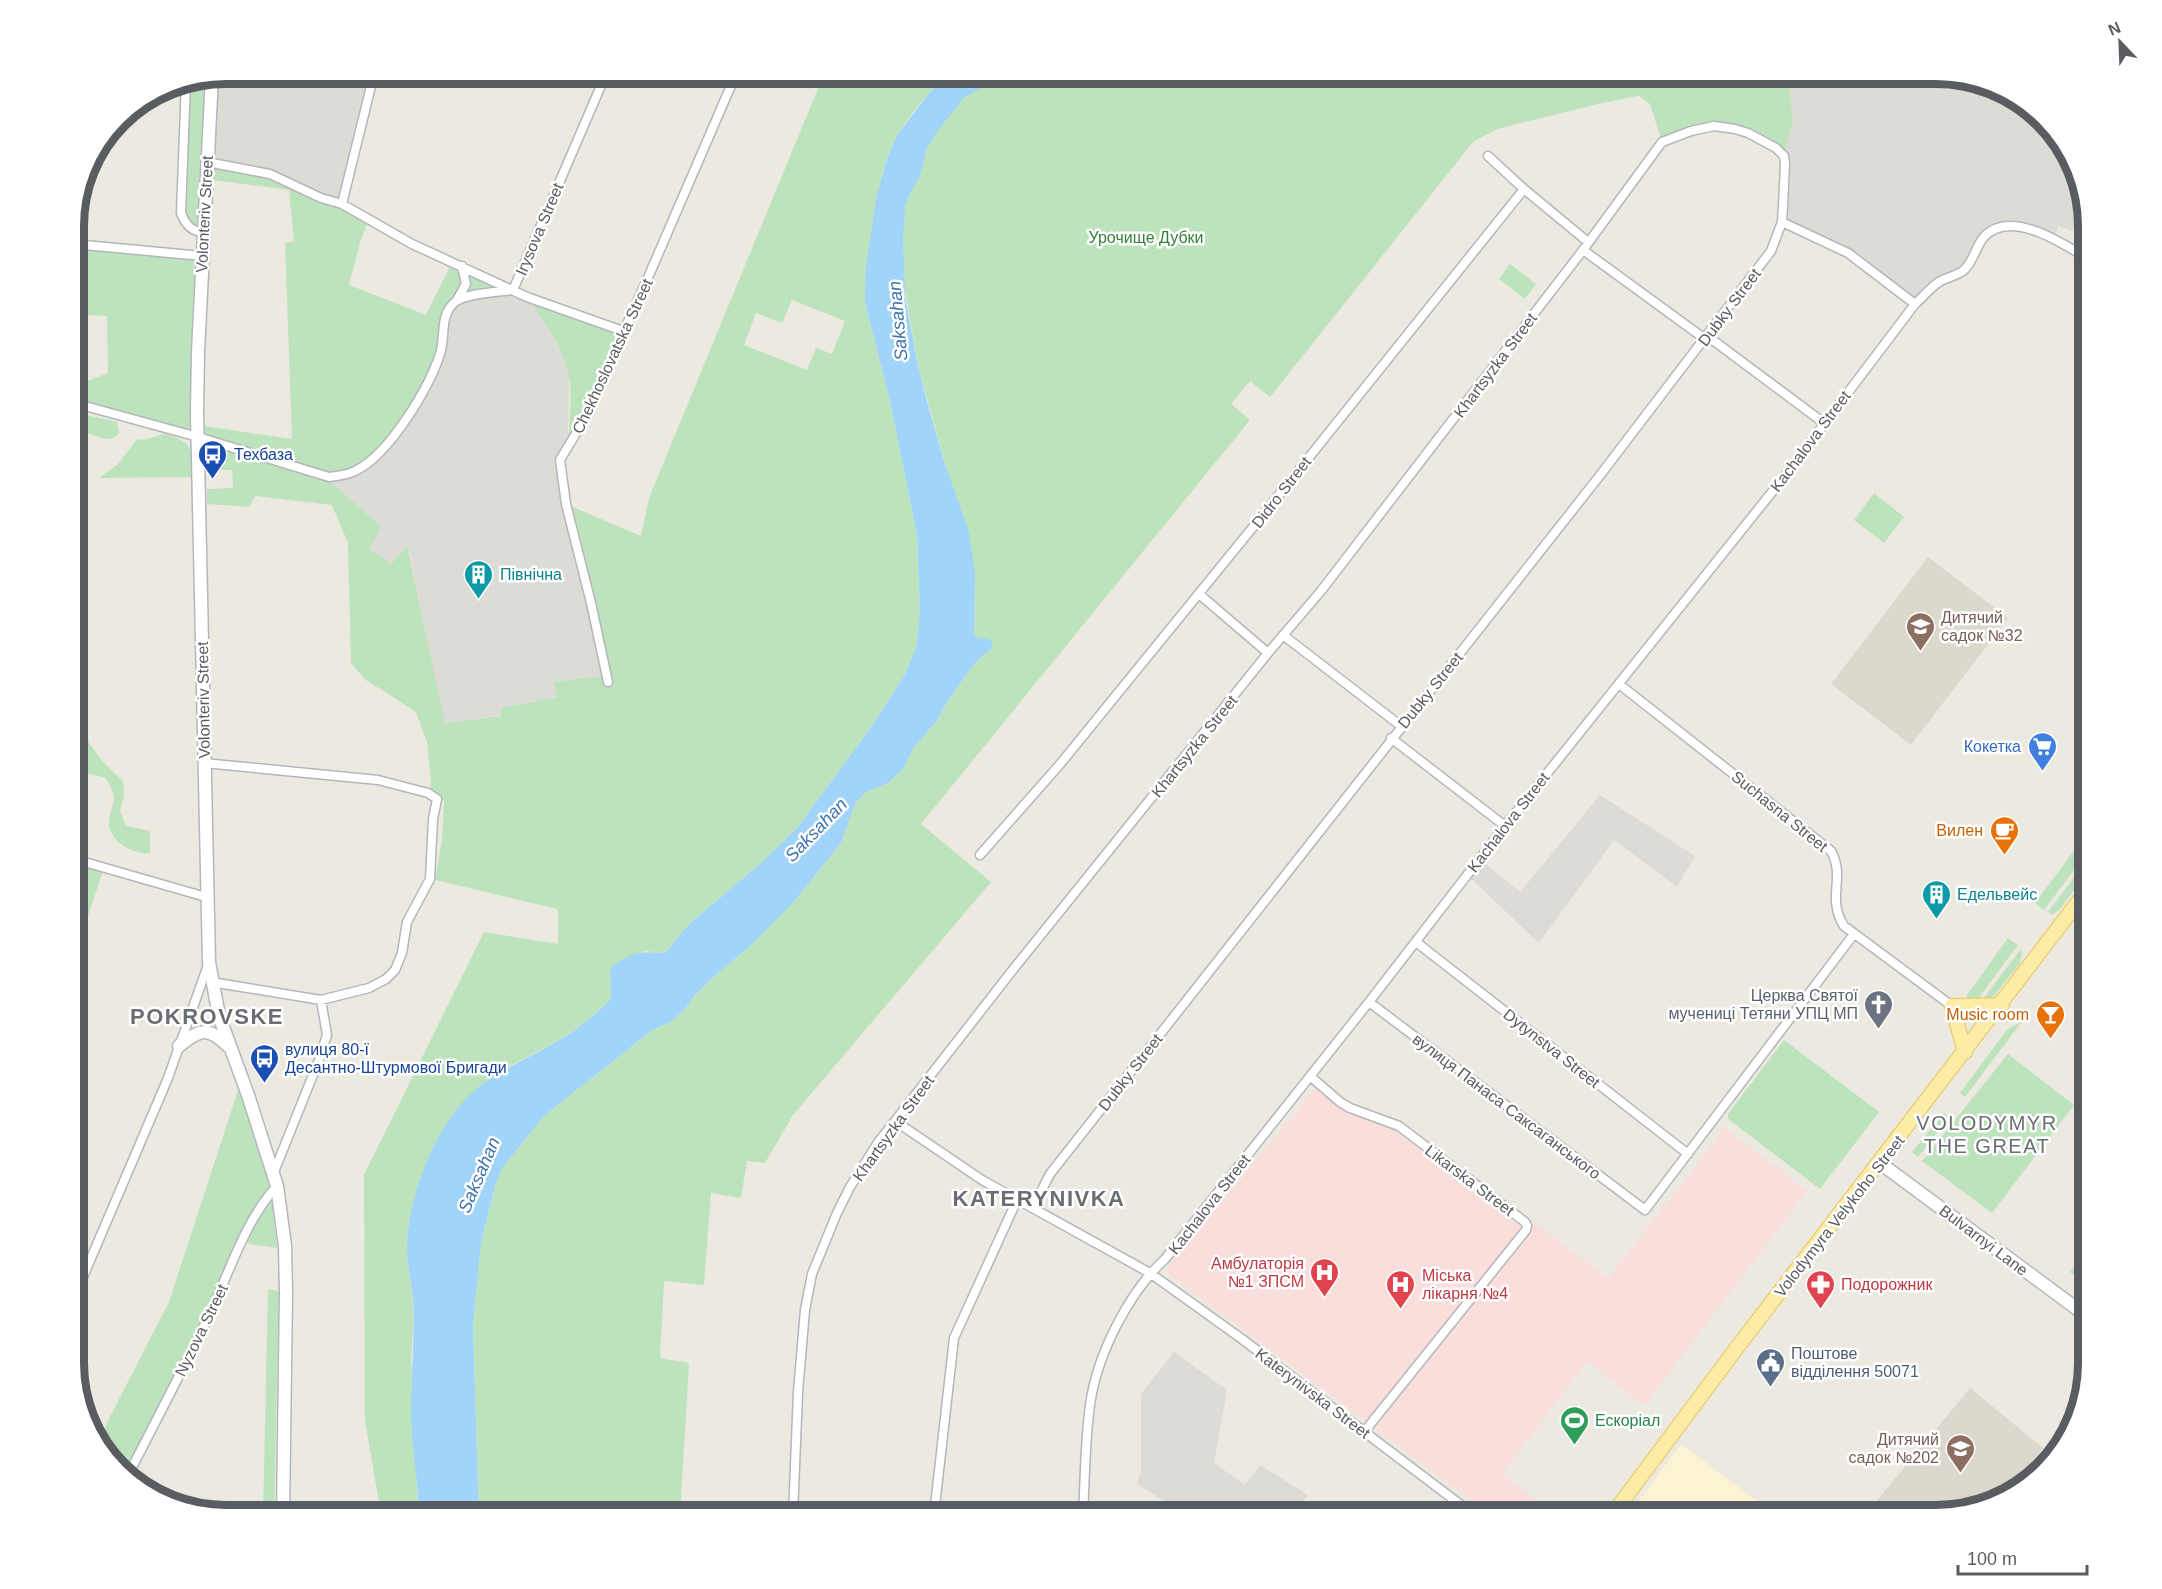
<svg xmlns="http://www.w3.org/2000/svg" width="2162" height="1589" font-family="Arial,sans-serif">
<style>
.commercial{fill:#fcf3d5}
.industrial{fill:#dddbd5}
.education{fill:#dbd8ce}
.medical{fill:#f9dedc}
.green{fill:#bde3bd;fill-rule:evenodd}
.water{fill:#a1d4fb}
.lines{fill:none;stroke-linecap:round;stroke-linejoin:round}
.street-casing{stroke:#b3b6bb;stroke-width:11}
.secondary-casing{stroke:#b4b7bd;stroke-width:15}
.primary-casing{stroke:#ebc15a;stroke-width:16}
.street{stroke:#fff;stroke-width:8}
.secondary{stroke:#fff;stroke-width:12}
.primary{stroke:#fbeda6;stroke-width:14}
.labels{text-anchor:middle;stroke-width:5;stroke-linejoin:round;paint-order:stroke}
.street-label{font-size:16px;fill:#595d61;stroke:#fff}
.park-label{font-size:16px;fill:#38813b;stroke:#fff}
.transit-label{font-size:16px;fill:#164399;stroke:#fff;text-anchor:start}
.culture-label{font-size:16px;fill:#0d838f;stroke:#fff;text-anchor:start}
.education-label{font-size:16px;fill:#785e54;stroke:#fff;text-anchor:start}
.shop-label{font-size:16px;fill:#366cbe;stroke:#fff;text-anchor:end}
.food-label{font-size:16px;fill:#c56008;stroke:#fff;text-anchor:end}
.worship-label{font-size:16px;fill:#5b616d;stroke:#fff;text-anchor:end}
.health-label{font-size:16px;fill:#be3a42;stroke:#fff;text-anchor:start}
.service-label{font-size:16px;fill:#4e5e75;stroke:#fff;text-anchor:start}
.leisure-label{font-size:16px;fill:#27864d;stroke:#fff;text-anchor:start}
.water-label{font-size:18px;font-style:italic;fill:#4075ac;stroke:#fff}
.quarter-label{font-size:20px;letter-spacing:1.5px;fill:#6a6e73;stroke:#fff}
.district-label{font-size:22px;font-weight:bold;letter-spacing:1.5px;fill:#6a6e73;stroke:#fff}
.rim{fill:none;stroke:#595d61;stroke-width:8}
</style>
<rect width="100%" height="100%" fill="#ece9e0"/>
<path class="commercial" d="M1681,1444L1776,1515H1628Z"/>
<path class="industrial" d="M226,74H374L342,204L207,162L212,76Z
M1788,74H1936L1985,81L2029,105L2073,158L2088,226V236L2058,226L2055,238L2016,226L1990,231L1975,253L1952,277L1915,304L1848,253L1782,222L1784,156L1793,121Z
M513,290L527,297L541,315L562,354L569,373L568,447L560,460L604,676L554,683L557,697L502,708V715L444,723L408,547L391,564L369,549L382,527L332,483L457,300Z
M1600,795L1695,856L1677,887L1614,840L1539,943L1467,875L1480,859L1520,892Z
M1174,1352L1227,1390L1214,1463L1245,1485L1260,1465L1308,1495L1291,1515H1186L1137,1484L1141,1470V1394Z"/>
<path class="education" d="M1928,557L2008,618L1911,745L1831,684Z
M1970,1388L2043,1448L2001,1500L1936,1515H1865Z"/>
<path class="medical" d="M1322,1080L1343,1098L1359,1107L1402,1121L1608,1279L1725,1128L1807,1191L1644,1406L1587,1361L1502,1474L1556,1515H1491L1165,1271Z"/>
<path class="green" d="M824,74H954L930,92L914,111L897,135L887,159L877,194L865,303L889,397L917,535L920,613L916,648L904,676L874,723L798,827L762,862L687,926L665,953L644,951L610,969L611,999L582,1025L561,1039L506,1068L415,1195L409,1221L407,1245L414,1314L411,1360L413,1385L411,1406L419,1515H381L365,1420L364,1175L484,932L558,944V909L435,880L442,840L444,801L429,791L431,779L427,742L416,712L366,680L351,663L348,543L332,505L255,496L249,507L207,504V489L233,488L232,470H207V449L210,446H216L332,483L382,527L369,549L391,564L407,546L445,723L501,716V708L557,697L554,682L604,676L566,504L641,536L649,498ZM792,300L845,321L832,354L816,348L807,370L744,345L756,313L782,323Z
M987,74H1788L1793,121L1784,156L1776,148L1722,127L1662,142L1650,104L1639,96L1602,103L1497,129L1473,142L1270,397L1250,381L1231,404L1250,420L921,824L991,882L793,1115L765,1163L747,1161L741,1198L711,1193L704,1285L664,1281L660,1358L689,1363L680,1515H479L473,1327L481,1243L496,1183L503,1167L544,1116L651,1031L672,1021L685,1009L695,995L719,972L750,946L792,904L841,843L855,804L864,792L888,783L903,769L914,747L936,722L949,699L974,664L992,646L974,637L975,573L918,366L903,278V248L896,189L969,83Z
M212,76L207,162L270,174L369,220L361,239L349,285L426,315L452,262L513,290L457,300L449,308L441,352L409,416L365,465L329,477L74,403L75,386L108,373L107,316L74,314V244L202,256L197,425L292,439L285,243L294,241L289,190L206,179L204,232L183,219L186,81Z
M1510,264L1536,284L1525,299L1499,279Z
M527,297L623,331L568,447C569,426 573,390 568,371C561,345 543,319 527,297Z
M86,415L117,422L119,433C111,444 97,436 86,433L81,425L82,419Z
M164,434C194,442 192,449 194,477L99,478L118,464L137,439L143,440Z
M1874,493L1904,517L1884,543L1854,520Z
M74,635H77L75,687L77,701L85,720L89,743L102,761L123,781L124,796L120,811L126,826L150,831V853C134,855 112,843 109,826C108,816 114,806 114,796C113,791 109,784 106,778L74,770Z
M2088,832V851L2044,910L2035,903Z
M74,859L104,868L74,958Z
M2088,859V872L2059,910L2052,915L2048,912Z
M2008,938L2018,945L1975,1003L1967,1001V995Z
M2020,950L2022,952L2020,963L1993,997L1980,1003Z
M2023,1020L1965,1097L1960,1093L2007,1030Z
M1784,1040L1879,1112L1820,1189L1728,1119V1114Z
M2008,1054L2074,1105L1992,1213L1922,1161Z
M242,1078L277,1186L266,1198L272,1201L277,1248L242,1243L127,1477L97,1442L169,1302Z
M1944,1113L1949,1117L1918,1157L1912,1152Z
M2088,1247V1287L2070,1272Z
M268,1289L279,1291L274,1515H263Z"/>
<path class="water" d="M954,74H1025L989,84L965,97L938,130L926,150L920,176L910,193L905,207L903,237L905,296L918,366L928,405L944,461L969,532L975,573L974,637L988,639L992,642V647L974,664L949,699L936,722L914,747L903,769L888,783L864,793L855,804L841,843L792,904L750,946L719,972L695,995L685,1009L672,1021L651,1031L544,1116L503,1167L496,1183L481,1243L473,1327L479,1515H419C418,1479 411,1443 411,1407C412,1377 413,1347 414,1316C414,1292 407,1268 407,1244C409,1196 434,1129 469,1096C496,1070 530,1058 561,1039C580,1028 595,1014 611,999L610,969C630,952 640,951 665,953L687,926L762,862L798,827L874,723L904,676L916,648L920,613L917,535L889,397L865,303L866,266L877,194L887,159L897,135L930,92Z"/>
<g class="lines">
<defs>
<path id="street" d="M186,81L181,213C185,224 191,232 204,232
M1488,156L1524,189
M207,162L270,174L321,198L342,204L412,244L527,297L623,331
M342,204L374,74
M1782,222L1848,253L1915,304
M74,244L202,256
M1583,250L1705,339L1710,338L1824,423
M457,300L466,284L462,266
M74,403L198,437L329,477C338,476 347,475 355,471C389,455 429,388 440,354C446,336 439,315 455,302C466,293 498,292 513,290L606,74
M1199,594L1268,653
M1283,635L1401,726
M608,682L591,603L566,504L560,460L584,420L650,273L736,74
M1619,684L1831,851C1846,878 1826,898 1844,926L1952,1006
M1391,738L1505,826
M204,763L378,780L428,793L437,799L433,819L430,879L407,922L402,953L395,970L386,979L369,988L321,1000L211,982
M980,855L1061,763L1262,516L1524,189L1588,242
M74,859L206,897
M1416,942L1688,1154
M1369,1002L1645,1210L1854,934
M1310,1076L1340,1102L1350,1108L1399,1126L1525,1222L1527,1226L1526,1230L1364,1432
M895,1121L982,1180L1150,1273L1242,1339L1474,1515
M274,1172L319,1060L327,1035L321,1000
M74,1298L168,1078L209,962
M127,1477C154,1425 181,1373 207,1320C228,1277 244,1221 277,1186
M793,1515L798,1392L805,1310L812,1274L837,1213L850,1187L879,1141L895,1121L1015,967L1268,653L1321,591L1583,250L1662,142L1691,131L1714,126L1735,129L1748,133L1776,148L1784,156L1785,164L1783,206L1782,222L1771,251L1601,474L1050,1174L1033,1207
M934,1515L954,1338L1017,1200
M1083,1515C1085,1479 1085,1441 1090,1405C1097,1355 1128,1293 1165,1259L1369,1002L1505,826L1784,477L1915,304C1923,297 1931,287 1939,282C1947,277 1957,276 1964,270C1973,262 1976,247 1983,238C2009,207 2064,244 2088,259"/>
<path id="secondary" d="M212,76L198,352L197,413L209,962L219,1016L248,1095L277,1186L285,1246L286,1293L283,1515
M179,1046C200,1029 208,1026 228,1046
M1880,1163L2088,1317"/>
<path id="primary" d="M1965,1052L1952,1006L2002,1005
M1612,1515L1739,1345L2088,889"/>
</defs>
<use href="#street" class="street-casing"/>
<use href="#secondary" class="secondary-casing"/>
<use href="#primary" class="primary-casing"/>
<use href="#street" class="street"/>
<use href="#secondary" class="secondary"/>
<use href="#primary" class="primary"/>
</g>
<defs>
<symbol id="bus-pin" viewBox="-11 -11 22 30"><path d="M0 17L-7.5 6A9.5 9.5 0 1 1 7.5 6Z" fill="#1a4fb4" stroke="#fff"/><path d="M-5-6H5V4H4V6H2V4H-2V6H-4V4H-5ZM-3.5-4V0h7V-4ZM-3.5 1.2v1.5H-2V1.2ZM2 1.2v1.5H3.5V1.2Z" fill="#fff"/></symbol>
<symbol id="building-pin" viewBox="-11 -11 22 30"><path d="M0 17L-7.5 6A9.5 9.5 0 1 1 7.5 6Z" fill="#0f9aa8" stroke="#fff"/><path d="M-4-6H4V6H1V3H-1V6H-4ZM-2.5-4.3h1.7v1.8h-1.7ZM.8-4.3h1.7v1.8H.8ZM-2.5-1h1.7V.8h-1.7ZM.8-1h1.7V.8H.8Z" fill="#fff"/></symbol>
<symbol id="school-pin" viewBox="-11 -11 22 30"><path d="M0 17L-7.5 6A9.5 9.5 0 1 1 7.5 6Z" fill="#8d6e63" stroke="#fff"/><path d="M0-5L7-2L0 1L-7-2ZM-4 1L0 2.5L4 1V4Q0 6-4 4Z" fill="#fff"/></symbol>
<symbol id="supermarket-pin" viewBox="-11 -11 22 30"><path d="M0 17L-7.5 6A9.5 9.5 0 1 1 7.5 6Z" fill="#3f7fe0" stroke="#fff"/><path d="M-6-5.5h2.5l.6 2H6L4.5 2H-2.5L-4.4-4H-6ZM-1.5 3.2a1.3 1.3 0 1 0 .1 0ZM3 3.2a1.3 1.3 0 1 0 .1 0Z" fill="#fff"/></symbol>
<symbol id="cafe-pin" viewBox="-11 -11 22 30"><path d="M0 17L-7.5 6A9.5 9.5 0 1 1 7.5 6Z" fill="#e8710a" stroke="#fff"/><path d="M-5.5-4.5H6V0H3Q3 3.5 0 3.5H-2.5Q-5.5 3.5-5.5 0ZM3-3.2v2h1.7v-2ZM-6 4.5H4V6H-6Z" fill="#fff"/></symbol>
<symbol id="church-pin" viewBox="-11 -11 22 30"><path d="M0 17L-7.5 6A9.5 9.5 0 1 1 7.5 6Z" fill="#6b7280" stroke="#fff"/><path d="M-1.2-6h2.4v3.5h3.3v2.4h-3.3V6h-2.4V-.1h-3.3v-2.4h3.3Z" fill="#fff"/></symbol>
<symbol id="bar-pin" viewBox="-11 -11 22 30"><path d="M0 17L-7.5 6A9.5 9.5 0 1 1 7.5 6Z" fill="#e8710a" stroke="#fff"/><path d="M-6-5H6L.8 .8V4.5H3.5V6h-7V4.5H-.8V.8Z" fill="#fff"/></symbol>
<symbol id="hospital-pin" viewBox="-11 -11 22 30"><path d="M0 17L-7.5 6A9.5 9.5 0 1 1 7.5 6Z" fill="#e0444e" stroke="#fff"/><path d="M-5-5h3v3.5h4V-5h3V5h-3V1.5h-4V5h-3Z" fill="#fff"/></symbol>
<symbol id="pharmacy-pin" viewBox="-11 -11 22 30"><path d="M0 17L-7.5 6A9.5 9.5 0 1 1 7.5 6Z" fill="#e0444e" stroke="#fff"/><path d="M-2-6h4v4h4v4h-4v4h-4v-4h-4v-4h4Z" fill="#fff"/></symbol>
<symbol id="civic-pin" viewBox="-11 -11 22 30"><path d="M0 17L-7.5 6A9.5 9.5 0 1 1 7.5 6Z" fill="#5c6f8a" stroke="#fff"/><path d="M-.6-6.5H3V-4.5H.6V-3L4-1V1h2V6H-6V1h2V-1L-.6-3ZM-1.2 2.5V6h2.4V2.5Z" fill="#fff"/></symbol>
<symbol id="stadium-pin" viewBox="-11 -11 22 30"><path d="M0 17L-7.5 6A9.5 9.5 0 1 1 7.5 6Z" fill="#2e9e5b" stroke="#fff"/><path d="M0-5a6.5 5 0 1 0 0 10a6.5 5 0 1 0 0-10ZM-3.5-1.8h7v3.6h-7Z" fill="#fff"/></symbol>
</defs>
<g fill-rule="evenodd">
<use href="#bus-pin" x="196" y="438" width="33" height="45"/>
<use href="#building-pin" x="462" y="558" width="33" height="45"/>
<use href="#school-pin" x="1904" y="610" width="33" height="45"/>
<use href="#supermarket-pin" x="2026" y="730" width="33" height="45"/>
<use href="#cafe-pin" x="1988" y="814" width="33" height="45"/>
<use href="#building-pin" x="1920" y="878" width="33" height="45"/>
<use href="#church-pin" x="1862" y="988" width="33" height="45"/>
<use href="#bar-pin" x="2034" y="998" width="33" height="45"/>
<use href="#bus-pin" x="248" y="1042" width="33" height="45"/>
<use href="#hospital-pin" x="1308" y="1256" width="33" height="45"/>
<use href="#hospital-pin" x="1384" y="1268" width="33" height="45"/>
<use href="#pharmacy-pin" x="1804" y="1268" width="33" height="45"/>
<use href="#civic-pin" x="1754" y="1346" width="33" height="45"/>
<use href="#stadium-pin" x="1558" y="1404" width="33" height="45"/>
<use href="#school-pin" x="1944" y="1432" width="33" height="45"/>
</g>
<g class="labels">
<g class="street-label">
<text transform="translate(204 214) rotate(-87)" y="6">Volonteriv Street</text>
<text transform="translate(539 229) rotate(-67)" y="6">Irysova Street</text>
<text transform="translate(1729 307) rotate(-53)" y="6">Dubky Street</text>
<text transform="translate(612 356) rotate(-65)" y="6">Chekhoslovatska Street</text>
<text transform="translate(1495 365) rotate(-53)" y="6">Khartsyzka Street</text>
<text transform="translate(1810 441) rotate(-53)" y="6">Kachalova Street</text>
<text transform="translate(1281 492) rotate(-52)" y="6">Didro Street</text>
<text transform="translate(1430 690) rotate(-51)" y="6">Dubky Street</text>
<text transform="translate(203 700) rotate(-91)" y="6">Volonteriv Street</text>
<text transform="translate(1194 746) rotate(-51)" y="6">Khartsyzka Street</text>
<text transform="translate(1780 811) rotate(39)" y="6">Suchasna Street</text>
<text transform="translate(1508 822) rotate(-52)" y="6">Kachalova Street</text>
<text transform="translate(1552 1048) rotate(38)" y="6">Dytynstva Street</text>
<text transform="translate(1130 1072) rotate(-52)" y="6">Dubky Street</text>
<text transform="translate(1507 1106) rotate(37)" y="6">вулиця Панаса Саксаганського</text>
<text transform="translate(893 1128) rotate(-54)" y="6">Khartsyzka Street</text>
<text transform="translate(1470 1180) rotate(37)" y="6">Likarska Street</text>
<text transform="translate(1209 1204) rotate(-52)" y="6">Kachalova Street</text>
<text transform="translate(1839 1216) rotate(-52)" y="6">Volodymyra Velykoho Street</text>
<text transform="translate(1984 1240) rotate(37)" y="6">Bulvarnyi Lane</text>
<text transform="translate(201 1330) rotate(-64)" y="6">Nyzova Street</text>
<text transform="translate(1313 1393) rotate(37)" y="6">Katerynivska Street</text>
</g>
<g class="park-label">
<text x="1146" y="243">Урочище Дубки</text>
</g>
<g class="transit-label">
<text x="234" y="460">Техбаза</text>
<text x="285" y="1055">вулиця 80-ї<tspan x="285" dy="18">Десантно-Штурмової Бригади</tspan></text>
</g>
<g class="culture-label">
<text x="500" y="580">Північна</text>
<text x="1957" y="900">Едельвейс</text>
</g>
<g class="education-label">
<text x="1941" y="623">Дитячий<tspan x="1941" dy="18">садок №32</tspan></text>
<text x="1939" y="1445" text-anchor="end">Дитячий<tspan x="1939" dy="18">садок №202</tspan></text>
</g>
<g class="shop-label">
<text x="2021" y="752">Кокетка</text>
</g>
<g class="food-label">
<text x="1983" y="836">Вилен</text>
<text x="2029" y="1020">Music room</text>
</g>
<g class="worship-label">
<text x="1858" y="1001">Церква Святої<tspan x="1858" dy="18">мучениці Тетяни УПЦ МП</tspan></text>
</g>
<g class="health-label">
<text x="1304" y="1269" text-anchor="end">Амбулаторія<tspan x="1304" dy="18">№1 ЗПСМ</tspan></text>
<text x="1422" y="1281">Міська<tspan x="1422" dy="18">лікарня №4</tspan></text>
<text x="1841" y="1290">Подорожник</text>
</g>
<g class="service-label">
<text x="1791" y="1359">Поштове<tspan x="1791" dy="18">відділення 50071</tspan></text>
</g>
<g class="leisure-label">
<text x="1595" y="1426">Ескоріал</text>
</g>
<g class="water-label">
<text transform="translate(898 321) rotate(-95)" y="6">Saksahan</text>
<text transform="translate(816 830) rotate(-46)" y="6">Saksahan</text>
<text transform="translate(479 1175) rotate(-67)" y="6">Saksahan</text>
</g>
<g class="quarter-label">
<text x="1987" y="1130">VOLODYMYR<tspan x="1987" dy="23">THE GREAT</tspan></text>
</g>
<g class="district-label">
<text x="207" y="1024">POKROVSKE</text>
<text x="1039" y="1206">KATERYNIVKA</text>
</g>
</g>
<path d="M0 0H2162V1589H0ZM226 84H1936A142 142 0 0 1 2078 226V1363A142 142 0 0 1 1936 1505H226A142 142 0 0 1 84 1363V226A142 142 0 0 1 226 84Z" fill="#fff" fill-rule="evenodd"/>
<path class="rim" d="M226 84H1936A142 142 0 0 1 2078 226V1363A142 142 0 0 1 1936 1505H226A142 142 0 0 1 84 1363V226A142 142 0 0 1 226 84Z"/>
<g transform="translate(2120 42) rotate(337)" stroke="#ffffff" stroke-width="4.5" paint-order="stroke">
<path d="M0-4.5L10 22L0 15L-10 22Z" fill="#595d61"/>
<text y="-9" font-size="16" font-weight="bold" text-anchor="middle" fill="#595d61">N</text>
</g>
<path d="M1958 1565v9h129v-9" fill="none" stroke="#595d61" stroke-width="3"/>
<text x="1967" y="1565" font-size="18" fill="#595d61" stroke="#ffffff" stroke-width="4.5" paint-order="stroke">100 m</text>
</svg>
